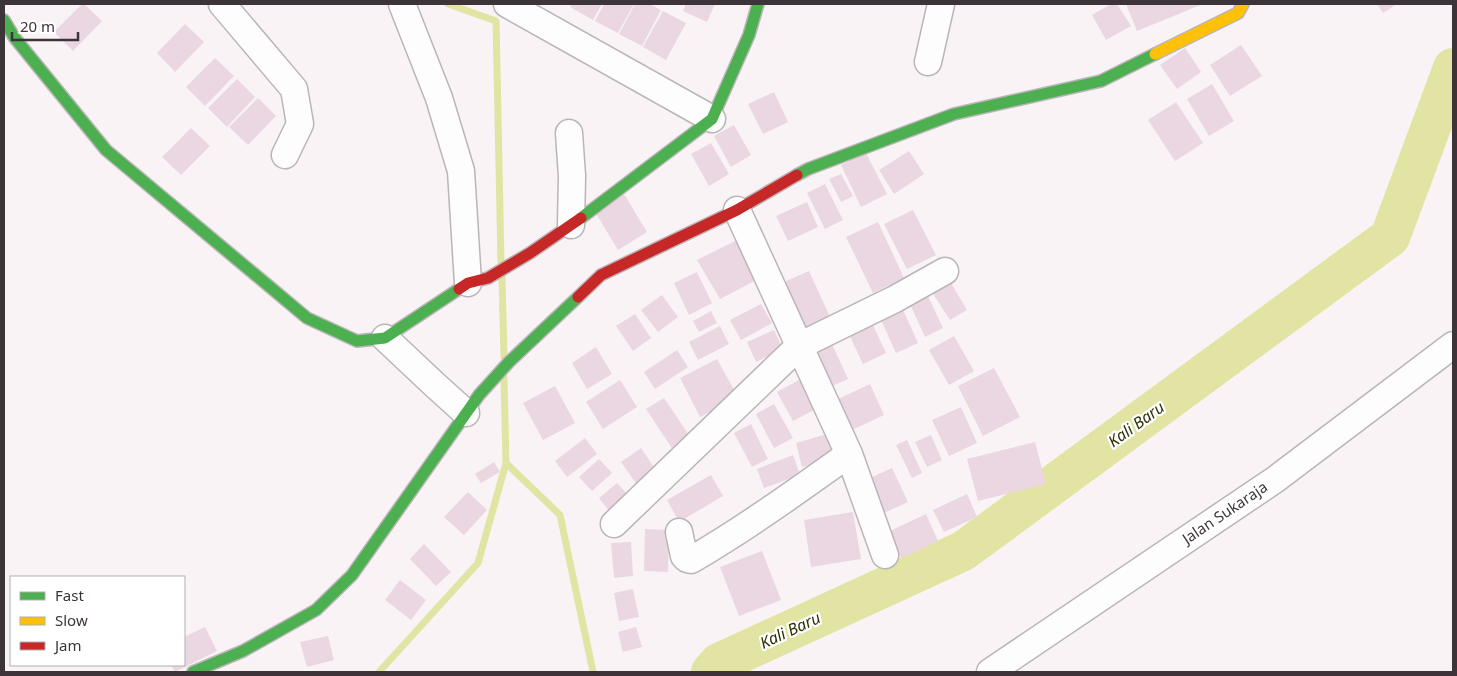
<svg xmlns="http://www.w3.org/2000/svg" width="1457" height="676" font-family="'Noto Sans',sans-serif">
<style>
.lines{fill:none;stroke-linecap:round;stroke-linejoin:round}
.stream{stroke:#e2e4a3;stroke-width:7}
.river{stroke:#e2e4a3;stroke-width:40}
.building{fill:#ead7e2}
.street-casing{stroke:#bbb5b8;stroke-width:29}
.fast-casing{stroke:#bbb5b8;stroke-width:14}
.slow-casing{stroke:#bbb5b8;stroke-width:14}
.jam-casing{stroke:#bbb5b8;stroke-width:14}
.street{stroke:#fefdfe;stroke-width:26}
.fast{stroke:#4caf50;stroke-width:11}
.slow{stroke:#ffc107;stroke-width:11}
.jam{stroke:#c62828;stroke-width:11}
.labels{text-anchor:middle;stroke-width:4.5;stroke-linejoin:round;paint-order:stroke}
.street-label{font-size:15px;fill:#3c3438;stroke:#fff}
.water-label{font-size:16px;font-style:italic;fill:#2e2f06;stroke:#fff}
</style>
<rect width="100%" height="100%" fill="#f9f3f6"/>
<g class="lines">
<path class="stream" d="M448,4L496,21L501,262
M502,278L504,357
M504,378L506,463L560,515L593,672
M379,672L478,563L506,463"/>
<path class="river" d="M711,672L719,663L963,551L1390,237L1453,68"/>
</g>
<path class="building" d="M82,4H84L102,21L73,51L54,32Z
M572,4H602L593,20L570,7Z
M604,4H634L618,33L595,21Z
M635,4H650L661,10L642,46L619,34Z
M686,4H715L707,22L683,11Z
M1111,4H1117L1131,26L1106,40L1092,15Z
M1126,4H1203L1137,31Z
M1377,4H1397L1383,13Z
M663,11L686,23L666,60L643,47Z
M185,24L204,42L175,72L157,53Z
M1241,45L1262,76L1230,96L1210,65Z
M1185,48L1201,72L1177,89L1160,65Z
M215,58L234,76L205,106L186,87Z
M237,79L255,97L227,127L208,108Z
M1212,84L1234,121L1209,136L1187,99Z
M774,92L788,122L763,134L748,104Z
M258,98L276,116L248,145L229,127Z
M1176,102L1203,143L1175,161L1148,120Z
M734,125L751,155L731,167L714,136Z
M191,128L210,146L181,175L162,157Z
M711,143L729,174L709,186L691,154Z
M909,151L924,174L894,194L879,170Z
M866,153L887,194L861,207L841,165Z
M841,174L853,196L841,202L829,179Z
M825,184L843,220L825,229L807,193Z
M624,194L647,232L618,250L595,212Z
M807,202L818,227L788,241L776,216Z
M913,210L936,255L907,269L884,224Z
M878,222L904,278L873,293L846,237Z
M745,236L766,275L720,299L697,260Z
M809,271L832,321L800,336L777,285Z
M697,272L712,303L689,315L674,283Z
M948,278L967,310L950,320L930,289Z
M926,292L943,328L925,337L908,300Z
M662,295L678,317L658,332L641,310Z
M899,301L918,343L896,353L877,311Z
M761,304L772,323L741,340L730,320Z
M711,311L717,323L699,332L693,321Z
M635,314L651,338L633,351L616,326Z
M872,323L886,353L863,364L849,334Z
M720,326L729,344L698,360L689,342Z
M774,330L783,349L756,362L747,342Z
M954,336L974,371L949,385L929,350Z
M831,342L848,379L832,386L814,349Z
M596,347L612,374L587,389L572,363Z
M677,350L688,367L655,389L644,372Z
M717,359L738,397L700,417L680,378Z
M994,368L1020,417L983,436L958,386Z
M806,376L822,406L793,421L777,392Z
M620,380L637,407L603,429L586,402Z
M870,384L884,415L850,431L836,400Z
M555,386L575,423L543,440L523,403Z
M664,398L691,438L673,450L646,409Z
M774,404L793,438L774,448L756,414Z
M961,407L977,443L949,456L932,420Z
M751,424L768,459L752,467L734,433Z
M827,434L834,459L802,467L796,443Z
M931,435L942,460L927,467L915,442Z
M585,438L597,454L567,477L555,461Z
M907,440L922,473L912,478L896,445Z
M1035,442L1046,484L978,501L967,459Z
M641,448L659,475L640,489L621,462Z
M793,455L800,475L764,488L757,469Z
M599,459L612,473L592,491L579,477Z
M494,462L500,472L481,483L475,474Z
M892,468L908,502L884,513L868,479Z
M711,475L723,496L679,522L667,500Z
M617,483L628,495L609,511L599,498Z
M468,492L487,510L464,535L444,517Z
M967,494L977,517L944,532L933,510Z
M853,512L861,559L811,567L804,520Z
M926,514L938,541L901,558L888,532Z
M645,529L669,530L668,572L644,571Z
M631,542L633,576L614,578L611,543Z
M424,544L451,572L436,586L410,559Z
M762,551L781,600L739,616L720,567Z
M400,580L426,600L411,620L385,600Z
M633,589L639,617L619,621L614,593Z
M205,627L217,651L175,672L171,665H184V637Z
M636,627L642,647L623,652L618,632Z
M328,636L334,660L307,667L300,642Z"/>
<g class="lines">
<defs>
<path id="street" d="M222,4L294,89L300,124L285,155
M402,4L439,98L461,171L468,283
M507,4L712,119
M928,62L941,4
M569,133L572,176L571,225
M737,210L849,454L885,555
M385,338L435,385L466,413
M614,524L799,346L895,299L945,271
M679,532L684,556L687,559L691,560C746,528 797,491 849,454
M990,672L1276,479L1453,345"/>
<path id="fast" d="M4,20L14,37L106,150L307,318L357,341L385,338L459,289
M797,175L808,169L954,114L1101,81L1155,54
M581,218L712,119L749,35L758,4
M193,672L243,651L316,610L352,575L479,395L509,362L578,297"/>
<path id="slow" d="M1155,54L1238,13L1243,4"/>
<path id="jam" d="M459,289L468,283L488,278L530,253L581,218
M578,297L601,275L737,210L797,175"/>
</defs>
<use href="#street" class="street-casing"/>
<use href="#fast" class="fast-casing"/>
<use href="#slow" class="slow-casing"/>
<use href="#jam" class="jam-casing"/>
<use href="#street" class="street"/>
<use href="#fast" class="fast"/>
<use href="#slow" class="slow"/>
<use href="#jam" class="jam"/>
</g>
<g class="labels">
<g class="street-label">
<text transform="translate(1225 513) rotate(-34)" y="5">Jalan Sukaraja</text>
</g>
<g class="water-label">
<text transform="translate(1136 424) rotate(-36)" y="6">Kali Baru</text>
<text transform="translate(790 630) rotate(-25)" y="6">Kali Baru</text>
</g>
</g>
<rect width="1457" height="676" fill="none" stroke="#3c3438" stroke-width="10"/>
<rect x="10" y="576" width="175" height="90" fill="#ffffff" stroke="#b1aeaf"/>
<rect x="20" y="592" width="25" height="8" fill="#4caf50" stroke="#b1aeaf"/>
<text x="55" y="601" font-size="15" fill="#3c3438">Fast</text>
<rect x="20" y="617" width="25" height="8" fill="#ffc107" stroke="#b1aeaf"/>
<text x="55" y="626" font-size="15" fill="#3c3438">Slow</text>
<rect x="20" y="642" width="25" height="8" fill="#c62828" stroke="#b1aeaf"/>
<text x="55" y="651" font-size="15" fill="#3c3438">Jam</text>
<path d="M12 32v8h66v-8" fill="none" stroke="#3c3438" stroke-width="2.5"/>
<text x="20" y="32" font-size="15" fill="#3c3438" stroke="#ffffff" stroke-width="4" paint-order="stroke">20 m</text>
</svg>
